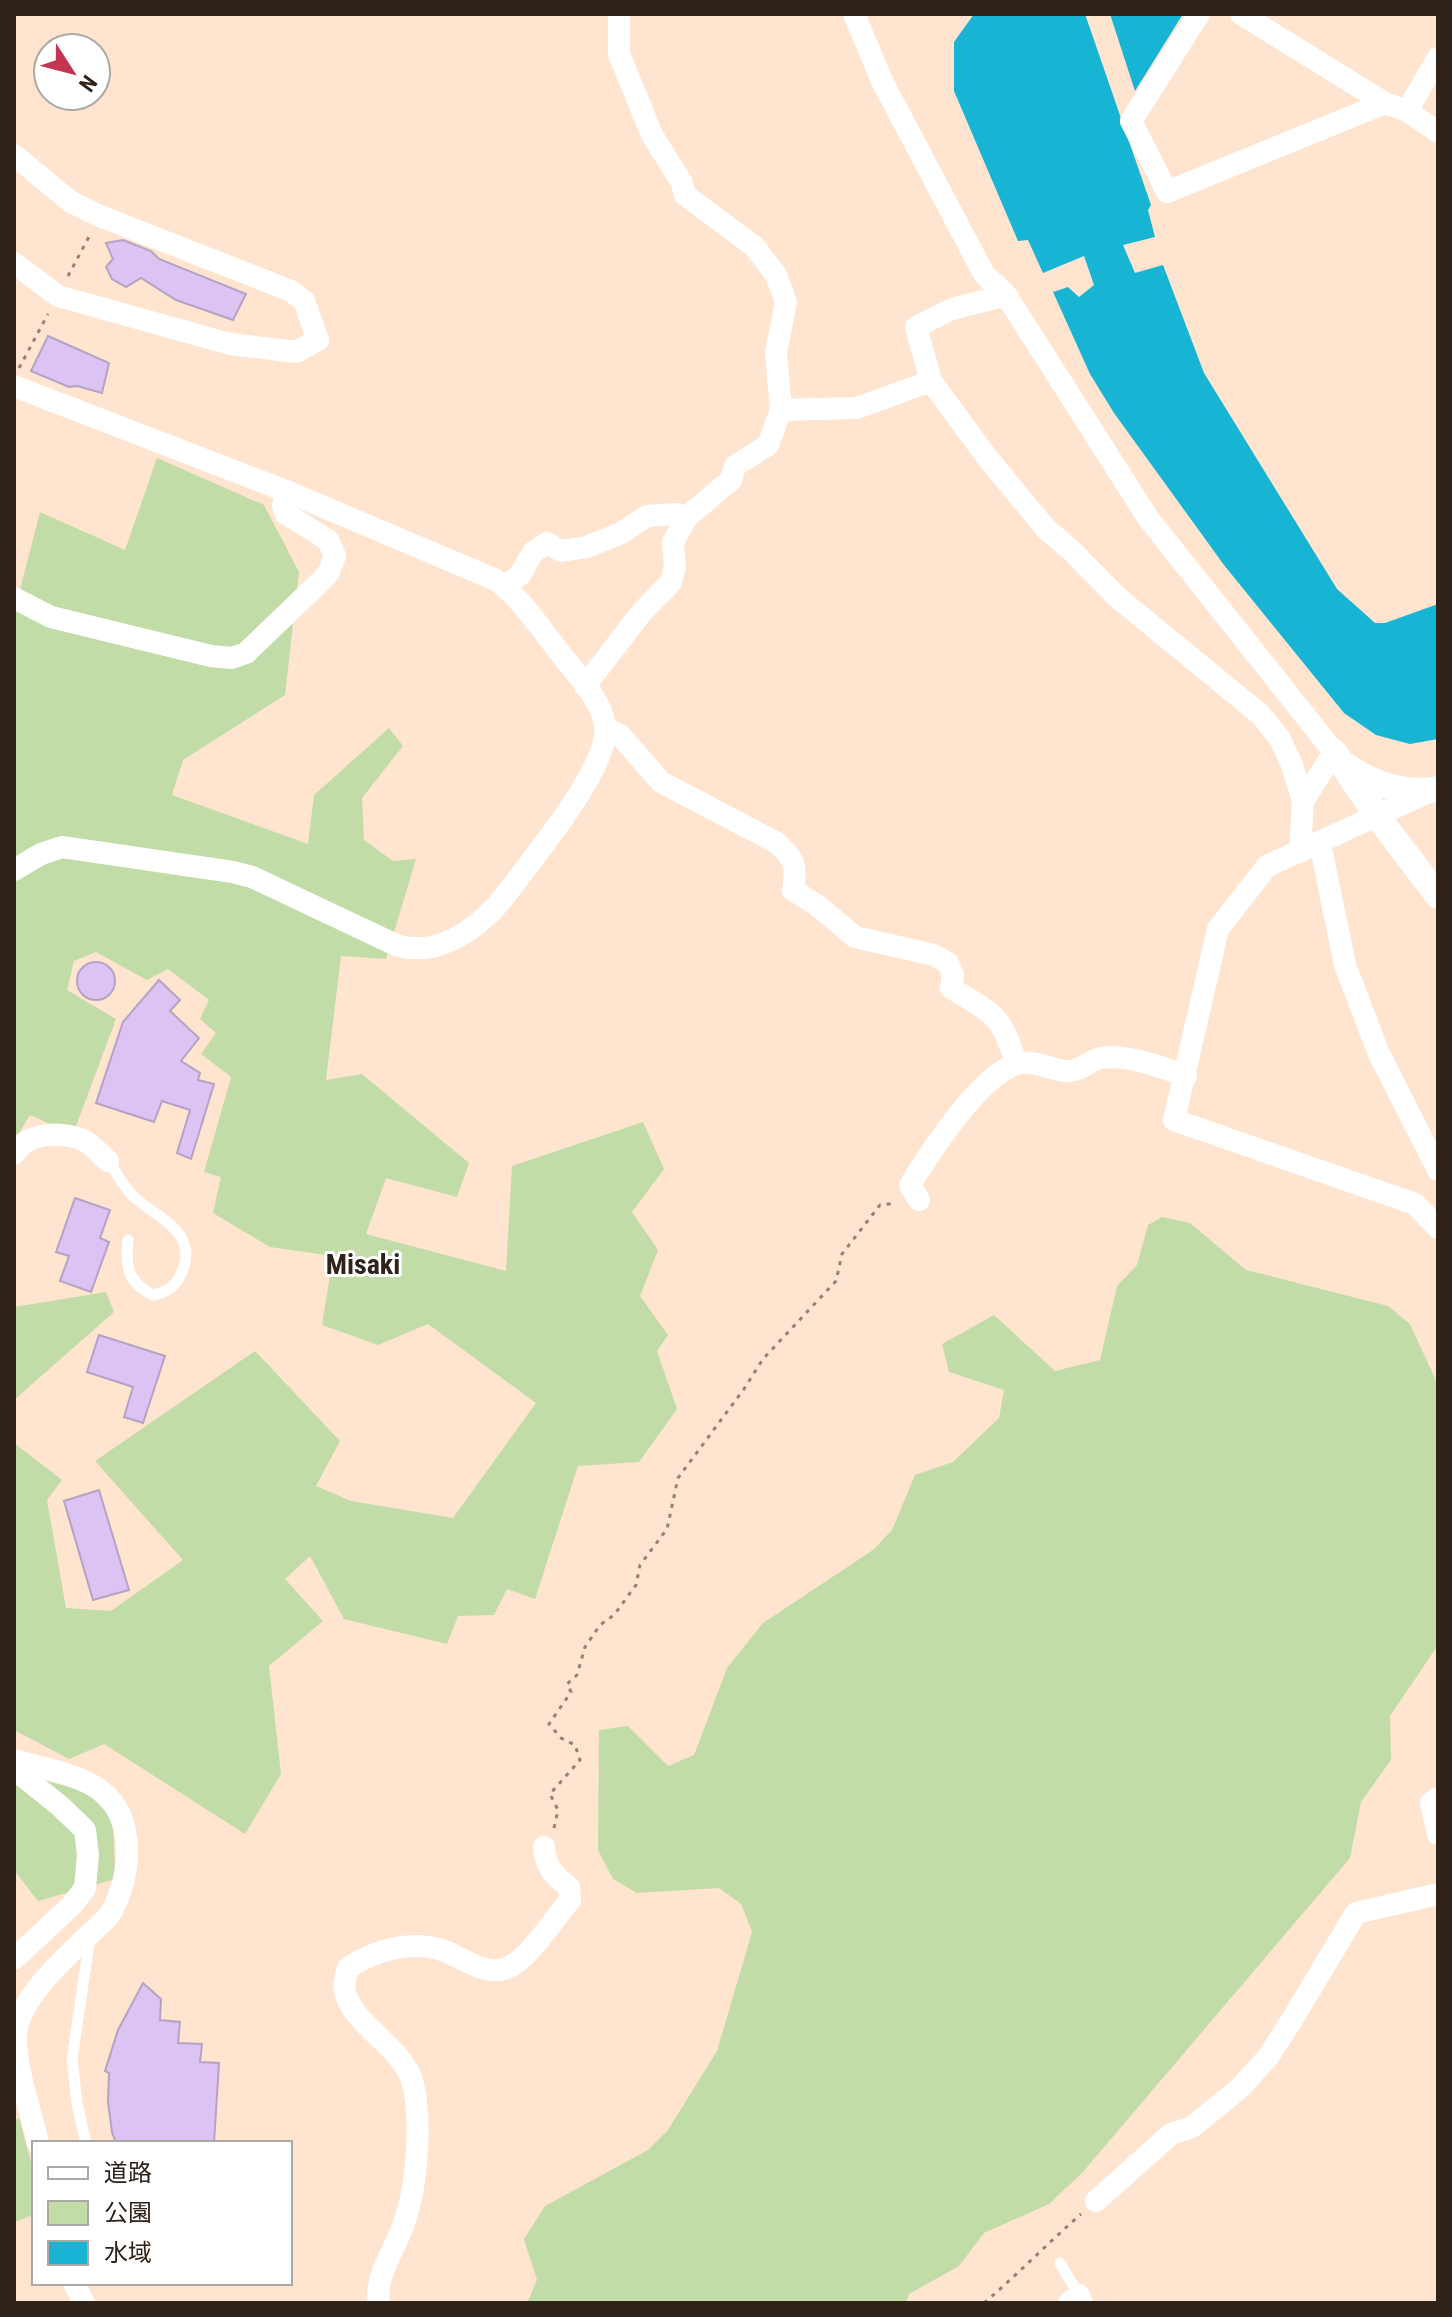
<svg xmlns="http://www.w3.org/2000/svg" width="1452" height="2317" font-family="'Roboto Condensed','Noto Sans JP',sans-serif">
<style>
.green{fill:#c1dca6}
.water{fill:#17b4d3}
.building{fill:#ddc2f4;stroke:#b4a3c3;stroke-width:2}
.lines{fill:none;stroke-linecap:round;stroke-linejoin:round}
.path{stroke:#968274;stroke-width:3;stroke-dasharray:4 6;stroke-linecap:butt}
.service{stroke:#fff;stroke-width:11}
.minor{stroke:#fff;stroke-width:22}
.tertiary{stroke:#fff;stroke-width:26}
.labels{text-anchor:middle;stroke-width:6;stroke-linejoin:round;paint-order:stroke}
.quarter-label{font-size:28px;font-weight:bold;fill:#2e2219;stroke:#fff}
</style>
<rect width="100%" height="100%" fill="#ffe4d0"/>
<path class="green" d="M157,458L264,505L299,572L285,695L183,760L172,795L308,844L314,795L389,728L403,746L362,798L364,840L393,861L416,859L386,959L341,956L326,1080L362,1074L469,1163L457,1197L386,1178L366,1234L506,1271L512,1166L643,1122L664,1169L632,1212L658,1250L640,1296L668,1335L657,1351L677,1409L639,1462L578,1466L535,1599L507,1589L494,1615L458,1616L447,1644L344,1619L310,1556L285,1579L323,1621L269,1666L281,1774L245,1834L104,1744L69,1759L14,1730V1443L62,1480L47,1500L66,1608L111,1611L183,1560L95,1461L255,1351L340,1441L316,1486L351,1501L453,1518L536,1403L428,1324L378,1345L322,1325L333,1256L270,1247L213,1213L221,1177L204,1172L231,1077L201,1054L216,1033L200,1019L209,1000L168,969L147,980L96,952L74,961L67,990L116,1019L73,1134L30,1115L14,1141V613L40,512L125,550Z
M1162,1217L1190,1223L1246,1270L1388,1306L1410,1324L1438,1385V1645L1390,1716L1391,1760L1361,1802L1350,1858L1082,2173L1049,2204L984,2233L959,2266L909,2294L906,2303H527L537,2280L524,2239L545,2206L648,2150L668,2130L717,2051L752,1932L741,1904L719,1888L637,1893L613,1879L598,1850L599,1730L628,1726L668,1766L694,1755L727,1668L763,1623L873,1550L892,1530L915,1475L953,1462L999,1418L1004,1390L949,1372L942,1344L994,1315L1055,1371L1100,1360L1117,1286L1137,1265L1148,1225Z
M106,1292L114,1312L14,1400V1307Z
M14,1772L87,1792L113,1819L115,1879L38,1901L14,1870Z
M19,2118L34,2173V2215L14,2222V2121Z"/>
<path class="water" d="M974,14H1085L1151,205L1148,210L1155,237L1123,245L1135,273L1163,265L1204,373L1337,589L1375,623H1385L1438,604V739L1410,744L1376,735L1344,713L1224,565L1114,413L1090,374L1053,292L1068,287L1079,297L1094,285L1084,256L1043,273L1028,240L1018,241L954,91V42Z
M1110,14H1183L1135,91Z"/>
<path class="building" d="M123,240L151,251L159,259L246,294L233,320L176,300L141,278L126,287L112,279L106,267L113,259L106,243Z
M48,336L109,363L102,393L77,386L69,387L31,371Z
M77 981a19 19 0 1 1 38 0a19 19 0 1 1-38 0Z
M159,980L180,1000L170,1011L199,1038L181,1061L200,1073L198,1080L214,1084L191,1159L177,1153L190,1110L162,1101L154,1122L96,1103L123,1022Z
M75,1198L110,1210L100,1238L109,1242L91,1292L60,1281L69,1256L56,1252Z
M99,1335L165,1356L143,1423L124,1417L133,1387L87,1372Z
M99,1490L129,1590L93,1600L64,1501Z
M143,1983L161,1999L160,2020L180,2022L178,2043L202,2044L200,2062L219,2063L214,2143H116L112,2132L108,2102L109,2073L105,2071L118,2030Z"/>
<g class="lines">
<path class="path" d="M68,276L91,233
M19,368L48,314
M554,1828L558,1810L550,1794L580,1760L575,1745L561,1738L549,1724L571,1692L567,1684L577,1675L585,1647L600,1625L614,1615L636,1585L640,1565L667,1529L678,1478L744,1389L763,1359L836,1281L842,1254L880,1205L896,1203
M984,2303C1018,2274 1048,2243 1081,2214"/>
<path class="service" d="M108,1161C116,1172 124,1187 134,1197C158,1219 200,1232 181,1274C175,1287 167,1292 153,1295C128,1283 125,1267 128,1240
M86,2143L77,2103L72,2059L90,1938
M1060,2263L1079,2295"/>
<path class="minor" d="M854,14L882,81L984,274L1006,295L1148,518L1334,752L1303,801L1300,852
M1199,14L1131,121L1167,192L1385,103
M1241,14L1385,103L1407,111L1438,132
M1407,111L1438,58
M14,155L71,202L100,216L291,291L304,301L318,340L296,352L230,344L58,296L14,263
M1006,295L952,309L916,327L931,381L986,456L1046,529L1071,550L1117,597L1261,715L1280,739L1292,765L1303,801
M14,386L286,491L496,580C524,601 543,632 564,658C580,678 601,700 605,725C612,766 527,865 501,901C476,930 437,958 396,945L252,877L233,872L62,847L41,854L14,870
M781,410L857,408L931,381
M505,586L520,575L533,552L547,543L561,551L587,547L621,533L647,516L676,514L687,517
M14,598L51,617L211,656L232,658L246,653L322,580L329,572L335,556L328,540L286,514L283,506L286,491
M585,686L641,613L671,582L675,567L673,542L687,517L731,480L735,466L768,445L781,410L776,353L786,302L776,275L755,247L685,195L682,183L652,135L619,54V14
M606,728L620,735L661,782L777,843C795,860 797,865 793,890L818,906L855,937L934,955L948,963L953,975L951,988C993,1014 1001,1013 1016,1063
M1433,790L1267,866L1218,929L1174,1120L1415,1204L1438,1228
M1320,843L1345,965L1379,1054L1438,1170
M14,1154C27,1132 60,1131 83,1140C92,1144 101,1155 108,1161
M919,1200L910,1185C931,1151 977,1080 1014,1065C1031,1057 1051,1071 1068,1071C1083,1071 1090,1059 1101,1058C1129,1054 1160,1067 1186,1076
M14,1760C70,1776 126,1779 127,1851C127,1874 121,1896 109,1916C81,1944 18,1994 16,2035C15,2068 31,2111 38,2143
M14,1769L60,1806L85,1830L88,1855L85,1888L72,1905L14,1959
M1438,1798L1431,1803L1438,1834
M1096,2201L1171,2134L1192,2127L1240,2088L1268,2057L1290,2023L1356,1913L1438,1894
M74,2283L84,2303
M379,2303C374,2276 396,2249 404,2223C417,2187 422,2122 413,2084C405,2048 354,2027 345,1992C343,1985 346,1976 348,1968C375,1950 410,1940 442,1950C462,1957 486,1977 507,1968C529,1959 554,1919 570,1900L569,1887C554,1876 545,1866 544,1847
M1069,2303L1079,2295L1082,2303"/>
<path class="tertiary" d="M1334,752L1378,817L1438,896
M1347,766C1373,785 1406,795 1438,789"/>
</g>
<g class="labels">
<g class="quarter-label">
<text x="363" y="1274">Misaki</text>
</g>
</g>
<rect width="1452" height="2317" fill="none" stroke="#2e2219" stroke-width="32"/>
<rect x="32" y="2141" width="260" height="144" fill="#ffffff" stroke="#aba7a3" stroke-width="2"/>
<rect x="48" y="2167" width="40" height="12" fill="#ffffff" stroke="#aba7a3" stroke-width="2"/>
<text x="104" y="2181" font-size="24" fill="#2e2219">道路</text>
<rect x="48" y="2201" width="40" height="24" fill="#c1dca6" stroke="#aba7a3" stroke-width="2"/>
<text x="104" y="2221" font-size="24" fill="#2e2219">公園</text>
<rect x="48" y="2241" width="40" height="24" fill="#17b4d3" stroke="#aba7a3" stroke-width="2"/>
<text x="104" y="2261" font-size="24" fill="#2e2219">水域</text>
<g transform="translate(72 72) rotate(126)"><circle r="38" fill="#ffffff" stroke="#aba7a3" stroke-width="2"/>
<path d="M0-6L14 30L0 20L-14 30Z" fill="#c43453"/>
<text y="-12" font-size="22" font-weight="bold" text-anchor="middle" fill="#2e2219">N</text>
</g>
</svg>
